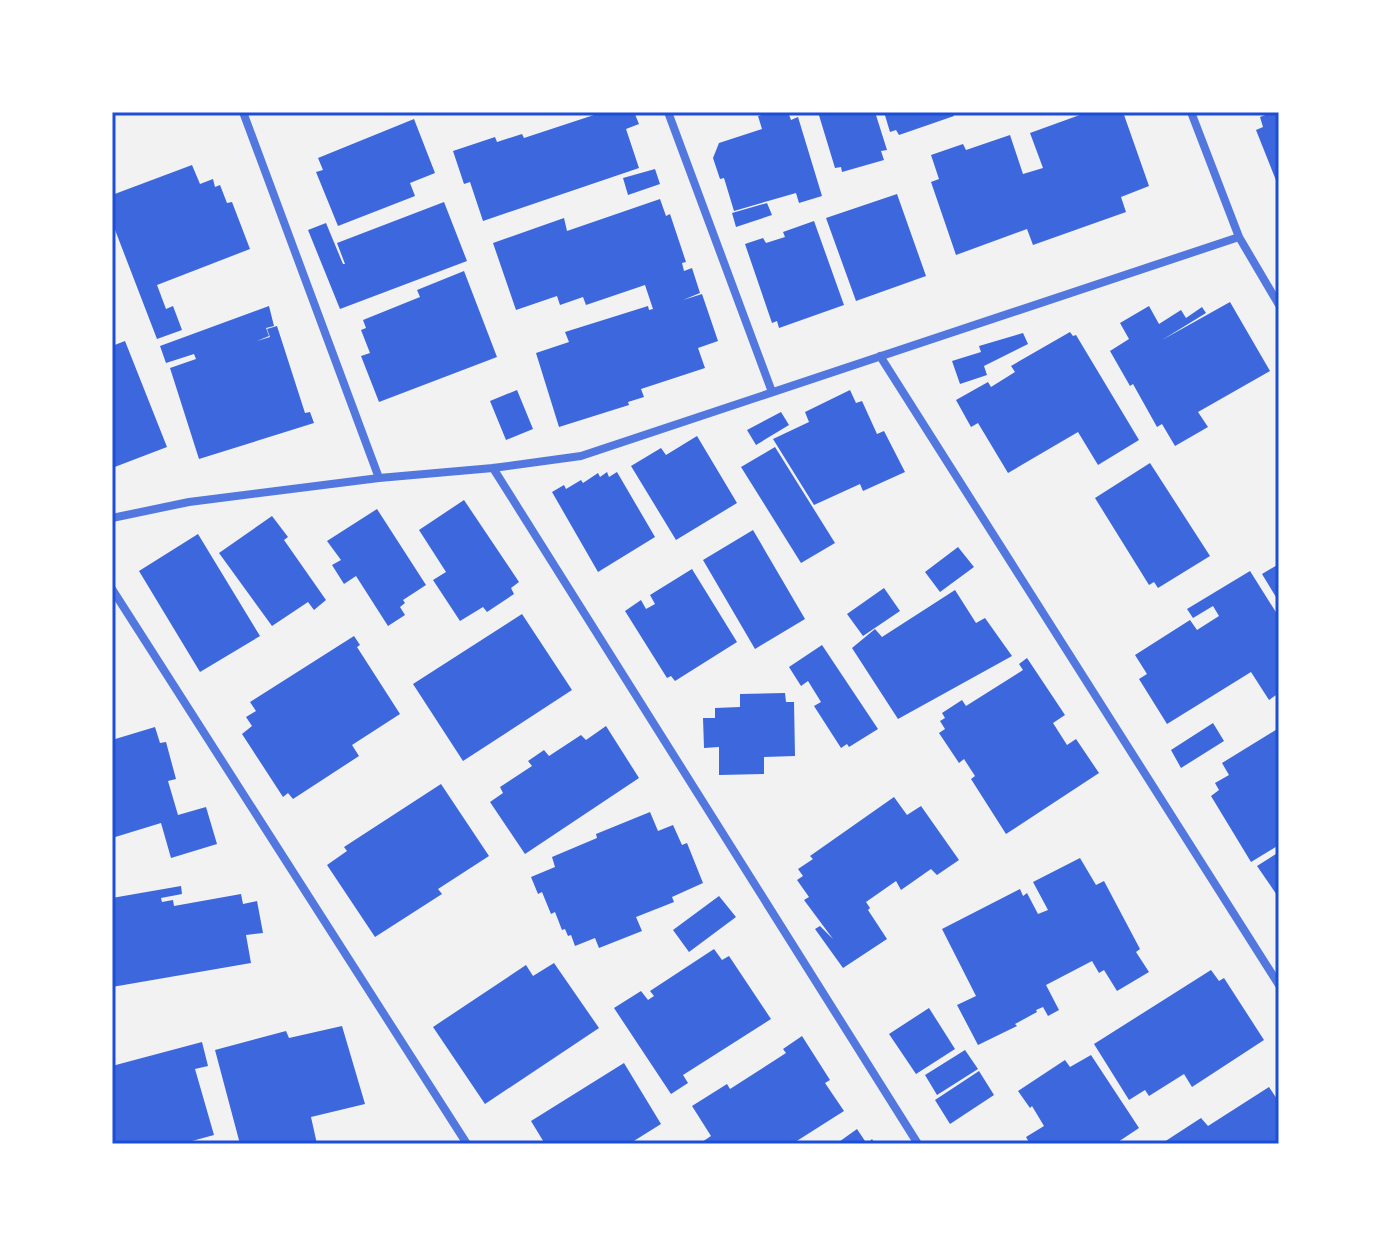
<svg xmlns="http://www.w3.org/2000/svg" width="1391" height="1256" font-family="Cabin,sans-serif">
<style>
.building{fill:#3d67dc}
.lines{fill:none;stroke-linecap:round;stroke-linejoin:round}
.minor{stroke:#5277de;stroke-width:8}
.neatline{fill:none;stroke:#1d4ed8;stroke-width:3}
</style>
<rect width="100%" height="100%" fill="#f2f2f2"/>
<path class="building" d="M603,112H634L639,124L626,129L639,168L483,221L470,182L464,184L453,151L495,137L497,142L522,134L524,138Z
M771,112H788L791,120L798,117L822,196L799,203L796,193L734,211L724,178L720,179L713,158L719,143L762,129L758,116Z
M818,112H875L887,150L881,151L884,160L842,172L841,167L835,168Z
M884,112H953L954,116L899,135L896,130L890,132Z
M1088,112H1123L1149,186L1121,197L1126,212L1033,245L1027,229L956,255L931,182L939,179L931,155L963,144L966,150L1010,135L1023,174L1043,168L1030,133Z
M1273,112H1279V188L1256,130L1263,127L1260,117Z
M414,119L435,173L410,183L415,196L338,226L316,172L323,170L318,158Z
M192,165L200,184L213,179L215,187L220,185L227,203L232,202L250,249L157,285L166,309L173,306L182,330L157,339L112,222V195Z
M655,169L660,184L628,195L623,178Z
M897,194L926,276L856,301L826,218Z
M660,199L666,216L670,214L686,262L682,263L684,271L692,268L700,293L683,300L702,294L718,341L698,348L705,368L641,389L644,397L628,402L629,405L559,427L536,353L569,342L565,332L648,306L649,310L653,309L645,285L586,305L583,297L560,305L557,296L516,310L493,243L564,218L567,231Z
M444,202L467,261L340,309L308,230L326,223L343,264H345L337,243Z
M767,203L772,215L736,227L732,213Z
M814,221L844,305L779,328L777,321L772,323L745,244L763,238L766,243L785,237L783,232Z
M464,271L497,357L379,402L361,356L370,353L361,330L366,328L363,320L420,297L417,290Z
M1230,302L1270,371L1198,412L1208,427L1175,446L1162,424L1157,427L1133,384L1130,386L1110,351L1129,339L1120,323L1149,306L1159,324L1181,310L1186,318L1202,307L1206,313L1162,340Z
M269,306L274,326L266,328L269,336L257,341L270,337L267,329L277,326L305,413L310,412L314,423L199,459L170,368L196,359L194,354L166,363L160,346Z
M1070,332L1073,336L1076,335L1139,440L1098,465L1078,432L1008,473L978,423L971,427L956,400L988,382L991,387L1015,372L1011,366Z
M1023,333L1028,344L984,366L987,375L960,384L952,361L981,352L979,346Z
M125,341L167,447L112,468V346Z
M517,390L533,429L506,440L490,401Z
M850,390L856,403L862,401L877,434L884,431L905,472L863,491L860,484L814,505L773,439L809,422L805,412Z
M781,412L789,425L756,445L747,430Z
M697,436L737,503L676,540L631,466L661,448L666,455Z
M775,447L835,543L801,563L741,467Z
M1150,463L1210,556L1158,588L1154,582L1149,585L1095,498Z
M607,472L609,477L617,472L655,537L598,572L552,492L564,485L566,489L581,480L583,483L598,473L600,477Z
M464,500L519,582L511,588L514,594L487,612L483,607L460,621L433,580L446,572L419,530Z
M377,509L426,585L403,600L405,603L400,607L405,615L388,626L356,576L344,584L332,565L341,560L327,541Z
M272,516L288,537L284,540L326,600L314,610L308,602L272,626L219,553Z
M753,530L805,619L755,649L703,560Z
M198,534L260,636L200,672L139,571Z
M958,547L974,567L940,592L925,572Z
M1279,564V602L1262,574Z
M692,569L737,642L675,681L671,676L667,678L625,611L641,600L646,609L655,604L650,595Z
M1250,571L1279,617V693L1269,700L1251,672L1167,724L1139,679L1147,674L1135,655L1190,620L1197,630L1219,616L1213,606L1193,618L1187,609Z
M884,588L900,611L863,636L847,614Z
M955,590L976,623L985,618L1012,656L898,719L852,648L875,629L882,637Z
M522,614L572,690L463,761L413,684Z
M354,636L360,645L357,647L400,714L352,745L359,756L293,799L288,793L283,797L242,734L252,726L246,717L256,711L250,702Z
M822,645L878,729L849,747L847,744L841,748L814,706L821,702L808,681L801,686L789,667Z
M1027,658L1065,715L1053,723L1067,745L1076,739L1099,773L1006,834L971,779L975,776L964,759L959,763L939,733L945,729L940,721L945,718L942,713L962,700L966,706L1023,670L1019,664Z
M785,693L786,702H794L795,756L764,757V774L719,775V747L704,748L703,718H715V708L740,707V694Z
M1213,723L1224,741L1181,768L1171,750Z
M606,726L639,778L525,854L490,802L503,793L500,787L532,766L528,761L544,750L549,756L581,735L586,740Z
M155,727L160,743L166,742L176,779L168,781L178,815L206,807L217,844L171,858L161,823L112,838V740Z
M1279,728V845L1251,862L1211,796L1219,790L1215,783L1229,775L1222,763Z
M441,784L489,856L438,889L442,894L375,937L327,865L347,851L344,847Z
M894,797L907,815L921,806L959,860L937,875L931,869L901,890L896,881L866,902L870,908L868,910L887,939L843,968L815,929L820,926L833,939L804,900L809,897L797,880L803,876L798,869L813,859L810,856Z
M650,812L658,831L673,825L682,845L687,843L703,883L672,897L674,902L636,917L642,931L599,948L595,938L575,946L571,935L568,936L565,929L562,930L555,912L551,914L542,892L538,894L531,877L555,867L552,857L597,838L596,834Z
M1279,852V898L1257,866Z
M1080,858L1096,885L1104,881L1140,949L1136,952L1149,972L1117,991L1104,970L1099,973L1092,961L1046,985L1059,1010L1048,1016L1043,1007L1036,1010L1037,1012L1015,1024L1017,1026L978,1045L957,1005L976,996L942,929L1020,889L1023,896L1027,893L1038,914L1048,910L1033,882Z
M181,886L182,894L161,898L162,902L173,900L174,906L241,894L243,904L257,901L263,933L246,935L251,963L112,987V898Z
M719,896L736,917L689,952L673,930Z
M714,949L722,960L729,956L771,1019L683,1075L688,1083L671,1094L614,1008L641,991L648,1000L654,996L650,991Z
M554,963L599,1028L485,1104L433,1027L526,965L533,976Z
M1211,970L1219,981L1224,978L1264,1040L1192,1087L1184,1074L1149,1096L1145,1090L1129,1100L1094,1044Z
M929,1008L955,1049L916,1074L889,1034Z
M342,1026L365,1104L311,1117L317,1144H240L215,1050L286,1031L289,1038Z
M802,1036L830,1080L825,1083L844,1111L792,1144H699L711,1136L692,1106L727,1084L730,1089L786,1053L783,1049Z
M202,1042L208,1066L195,1069L214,1135L181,1144H112V1066Z
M965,1050L978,1069L937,1095L925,1075Z
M1091,1055L1139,1128L1115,1144H1030L1026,1137L1044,1126L1032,1106L1030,1108L1018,1091L1065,1060L1070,1067Z
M624,1063L661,1124L629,1144H545L531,1121Z
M979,1071L994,1095L950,1124L935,1100Z
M1269,1087L1279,1102V1144H1161L1201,1118L1208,1126Z
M857,1129L867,1144L872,1139L875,1144H836Z"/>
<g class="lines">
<path class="minor" d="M243,112L379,478
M668,112L772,392
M1191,112L1239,237L1279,305
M880,356L1279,985
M493,468L918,1144
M112,518L189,502L379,478L493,468L581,456L1239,237
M112,589L467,1144"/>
</g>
<rect width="1391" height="1256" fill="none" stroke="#ffffff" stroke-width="228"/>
<rect x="114" y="114" width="1163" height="1028" class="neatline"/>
</svg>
